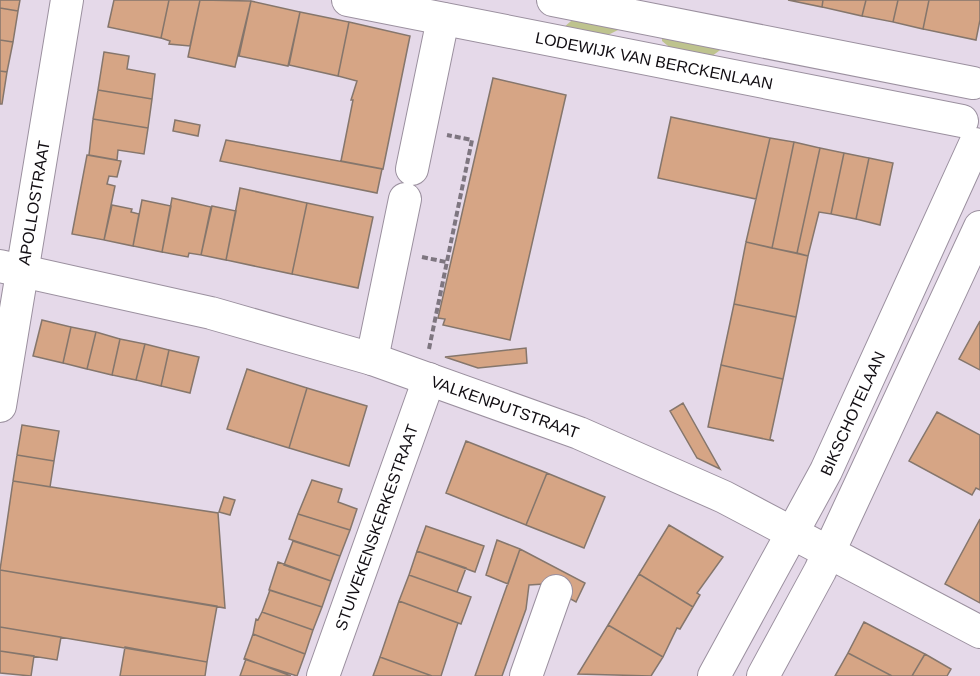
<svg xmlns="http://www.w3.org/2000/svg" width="980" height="676" font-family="Helvetica,sans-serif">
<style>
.green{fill:#bec38e}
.building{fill:#d6a585;stroke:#85766c;stroke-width:1.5}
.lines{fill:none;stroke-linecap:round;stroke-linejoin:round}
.minor-casing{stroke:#9b909f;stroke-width:34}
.path{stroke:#7e7680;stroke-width:4;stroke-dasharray:6 3;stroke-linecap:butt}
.minor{stroke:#fff;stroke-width:32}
.labels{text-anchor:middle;stroke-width:4.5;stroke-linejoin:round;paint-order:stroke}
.street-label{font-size:16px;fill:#110d12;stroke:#fff}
</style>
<rect width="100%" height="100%" fill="#e5d9e9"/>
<path class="green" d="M578,15L620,25V29L606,36L563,28Z
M662,36L727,45L708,59L673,50L662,41Z"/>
<path class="building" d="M0,0H20L18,11L0,8Z
M114,0H169L161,38L108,27Z
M169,0H200L190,46L169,44L170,41L161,38Z
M200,0L251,1L235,67L188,57Z
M788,0H823L822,7Z
M823,0H866L862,16L822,7Z
M866,0H898L893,22L862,16Z
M898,0H929L923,29L893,22Z
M929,0H980V20L976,40L923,29Z
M251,1L300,12L288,66L239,56Z
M0,8L18,11L13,42L0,40Z
M300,12L349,22L338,76L289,65Z
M349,22L410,36L383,169L341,161L353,100H351L357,81L338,76Z
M0,40L13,42L7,72L0,71Z
M104,52L129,56L127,69L155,74L152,99L98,90Z
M0,71L7,72L2,104H0Z
M493,78L566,95L510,340L443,325L445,319L438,318Z
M98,90L152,99L148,128L93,119Z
M671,117L770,138L756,199L658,178Z
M93,119L148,128L144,154L118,150L117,160L89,155Z
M175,120L200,125L198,136L173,131Z
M770,138L794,142L772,248L746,242Z
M226,140L382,169L377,193L220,161Z
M794,142L820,148L797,253L772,248Z
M820,148L844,153L831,214L819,212L808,256L797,253Z
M844,153L869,158L856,219L831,214Z
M87,155L121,161L117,177L109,176L107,184L115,186L104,240L72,234Z
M869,158L893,163L880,225L856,219Z
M240,188L307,203L292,274L226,260Z
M172,198L211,207L201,255L189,253L188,257L162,252Z
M142,200L171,206L162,252L133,246Z
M307,203L373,217L358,288L292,274Z
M112,205L132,209L131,212L139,214L133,246L104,240Z
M212,206L236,211L226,260L201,255Z
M746,242L808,256L796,317L734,304Z
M734,304L796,317L783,379L721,365Z
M42,320L71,327L63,363L33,356Z
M980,321V370L959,359Z
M71,327L96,332L87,369L63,363Z
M96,332L120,339L112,375L87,369Z
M120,339L145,344L136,380L112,375Z
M145,344L169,350L161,386L136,380Z
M526,348L527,363L478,368L445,357Z
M169,350L199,357L190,393L161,386Z
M721,365L783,379L770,439L774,441L708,427Z
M247,369L307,388L289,448L227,429Z
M307,388L367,406L349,466L289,448Z
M683,403L720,469L697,458L670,411Z
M937,412L980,435V490L976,488L972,495L909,461Z
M22,425L59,431L54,461L17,455Z
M466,441L547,473L526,525L446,493Z
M17,455L54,461L50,487L13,481Z
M547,473L605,497L584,548L526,525Z
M312,480L342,489L338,502L357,509L350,530L298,514Z
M13,481L218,513L225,608L0,570Z
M224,497L235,500L230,515L219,512Z
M298,514L350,530L340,556L289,539Z
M980,519V603L945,584Z
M669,525L723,557L697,593L700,595L693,607L639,574Z
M426,526L484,546L475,572L417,551Z
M497,540L520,549L508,584L486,575Z
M293,541L340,556L331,581L284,565Z
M520,549L585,583L576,602L544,584L529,585L526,609L502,676H475Z
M417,551L466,568L457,592L409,575Z
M278,562L331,581L322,607L269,590Z
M0,570L217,606L207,662L0,627Z
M639,574L693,607L680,629L677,628L663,657L608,625Z
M409,575L471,597L461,624L399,601Z
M270,590L322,607L313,630L262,612Z
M399,601L458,623L441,676H432L380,657Z
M262,612L313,630L305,654L253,634L256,619L258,620Z
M864,622L925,654L912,676H892L848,653Z
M608,625L663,657L651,676L578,674Z
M0,627L61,637L57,660L0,651Z
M253,634L305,654L297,676L244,659Z
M125,647L207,662L205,676H120Z
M0,651L34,656L31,676L0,673Z
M848,653L892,676H835Z
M925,654L951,669L947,676H912Z
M380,657L432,676H373Z
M246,659L291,676H240Z"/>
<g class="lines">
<defs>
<g id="minor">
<path id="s1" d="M348,0L962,121"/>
<path d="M553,0L973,83"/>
<path d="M412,169L443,19"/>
<path id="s2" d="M0,266L211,313L372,359L579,433L724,497L980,632"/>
<path d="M372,359L405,199"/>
<path id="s3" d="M0,406L67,0"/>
<path id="s4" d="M323,676L429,379"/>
<path d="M526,676L556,591"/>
<path id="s5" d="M714,676L826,471L975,144"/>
<path d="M763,676L820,571L980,227"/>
</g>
</defs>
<use href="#minor" class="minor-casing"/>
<path class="path" d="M422,257L446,262
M429,349L472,140L447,135"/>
<use href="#minor" class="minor"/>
</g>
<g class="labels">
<g class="street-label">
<text dy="6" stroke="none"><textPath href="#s1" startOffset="312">LODEWIJK VAN BERCKENLAAN</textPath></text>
<text dy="6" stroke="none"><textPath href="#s3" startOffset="206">APOLLOSTRAAT</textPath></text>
<text dy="6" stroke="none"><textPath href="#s2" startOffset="525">VALKENPUTSTRAAT</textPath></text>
<text dy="6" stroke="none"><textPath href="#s5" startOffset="297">BIKSCHOTELAAN</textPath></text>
<text dy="6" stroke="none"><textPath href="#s4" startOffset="158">STUIVEKENSKERKESTRAAT</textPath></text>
</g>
</g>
</svg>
